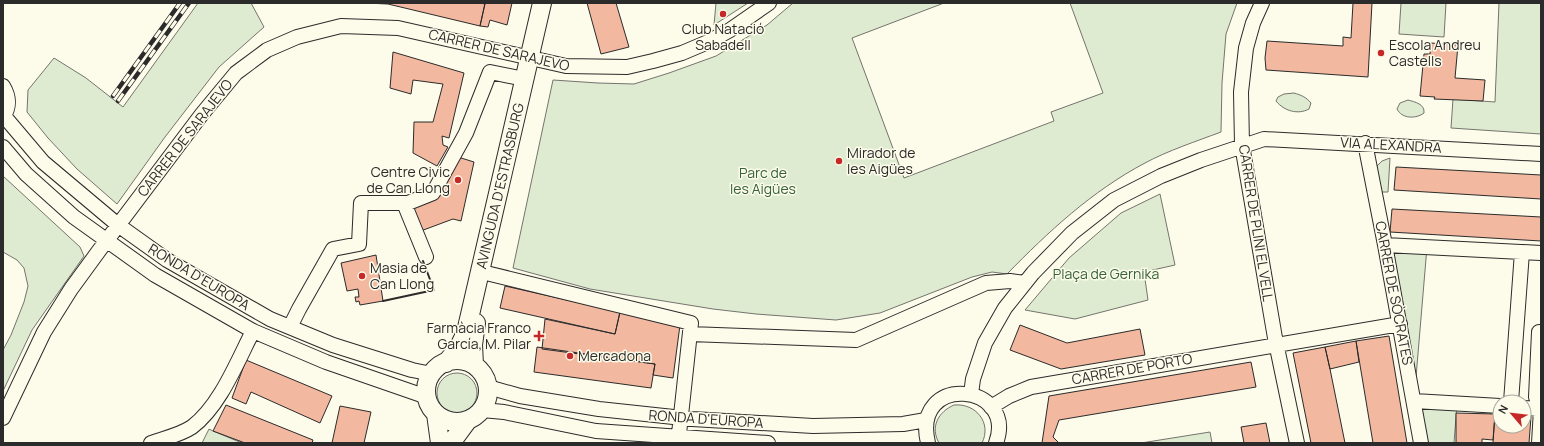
<svg xmlns="http://www.w3.org/2000/svg" width="1544" height="446" font-family="Manrope,sans-serif">
<style>
.green{fill:#deebd1;stroke:#74746e}
.building{fill:#f2b8a0;stroke:#2b2b2b}
.lines{fill:none;stroke-linecap:round;stroke-linejoin:round}
.minor-casing{stroke:#2b2b2b;stroke-width:16}
.major-casing{stroke:#2b2b2b;stroke-width:20}
.minor{stroke:#fdfbea;stroke-width:14}
.major{stroke:#fdfbea;stroke-width:18}
.rail-casing{stroke:#2b2b2b;stroke-width:4.5}
.rail{stroke:#fdfbea;stroke-width:3;stroke-dasharray:9;stroke-linecap:butt}
.wall{stroke:#2b2b2b;stroke-width:2}
.poi-dot{fill:#c62828;stroke:#fdfbea;stroke-width:1.5}
.labels{text-anchor:middle;stroke-width:3;stroke-linejoin:round;paint-order:stroke}
.poi-label{font-size:14px;fill:#2b2b2b;stroke:#fdfbea;text-anchor:start}
.street-label{font-size:14px;fill:#2b2b2b;stroke:#fdfbea}
.park-label{font-size:14px;fill:#34623c;stroke:#fdfbea}
</style>
<rect width="100%" height="100%" fill="#fdfbea"/>
<path class="green" d="M198,3H251L264,27L219,67L165,137L117,204L77,169L48,138L27,112L28,90L54,58L86,78L123,107Z
M716,3H748L714,25Z
M793,3H944L852,38L904,178L1054,121L1051,112L1103,93L1070,3H1237L1226,34L1222,83L1221,132C1197,141 1167,151 1145,163C1092,191 1048,232 1007,274L992,272L972,277L880,313L836,320L756,314L713,309L590,289L513,268L553,80L598,83L634,84L669,73L716,56L767,25Z
M1401,3H1446L1444,37L1399,34Z
M1499,3H1541V134L1451,128L1453,99L1495,102Z
M1294,93C1301,95 1306,97 1311,103L1309,109C1298,115 1284,111 1276,101L1278,97L1284,94Z
M1408,100C1415,102 1425,104 1424,113C1416,119 1402,119 1397,109L1400,103Z
M1390,158L1388,192H1378L1376,167L1382,161Z
M3,176L80,247L84,256L32,330L3,391V350L11,335L24,302L28,286L24,268L17,260L3,252Z
M1160,194L1175,265L1144,272L1148,300L1075,319L1025,310L1069,258L1121,213Z
M1385,245L1427,247L1414,401L1457,404L1454,443H1421Z
M437 393a20 20 0 1 1 40 0a20 20 0 1 1-40 0Z
M954,405C976,403 992,423 982,443H939C930,427 938,412 954,405Z
M209,429L213,431L242,443H202Z
M1210,432L1212,443H1141Z"/>
<path class="building" d="M365,3H480L485,4L480,26L388,4Z
M485,3H512L507,25L490,20L488,27L480,26Z
M587,3H616L629,47L601,54Z
M1353,3H1372L1368,77L1266,70L1265,58L1267,41L1343,46V37L1351,38Z
M1431,43L1458,45L1455,78L1485,80L1483,101L1434,99L1435,97L1420,96L1424,54H1430Z
M393,52L464,73L449,138L442,136L443,145L448,147L437,166L413,153L414,122H433L443,84L413,80L411,94L390,88Z
M458,157L474,162L461,221L453,219L418,232L410,208Z
M1396,167L1541,175V199L1394,190Z
M1392,209L1541,217V241L1390,232Z
M376,255L383,301L360,305L359,301L356,302L355,297H359L358,289L347,291L341,263Z
M505,286L620,312L615,334L500,308Z
M620,312L680,325L673,378L653,375L655,364L542,349L545,319L615,334Z
M1020,325L1067,343L1140,329L1145,355L1061,369L1010,350Z
M1389,336L1407,443H1373L1356,341Z
M1356,341L1359,362L1330,369L1325,347Z
M537,347L655,364L651,388L534,372Z
M1325,347L1330,369L1345,443H1311L1293,353Z
M246,360L332,396L320,423L251,392L246,404L232,398Z
M1251,362L1256,387L1059,420L1053,437L1059,443H1042L1049,396Z
M226,405L313,440L312,443H245L213,431Z
M340,406L371,412L364,443H332Z
M1456,413L1495,414L1493,440L1482,439V443H1456Z
M1495,414L1500,415V426H1524V416L1531,417L1529,443H1493Z
M1266,423L1270,443H1244L1241,427Z"/>
<g class="lines">
<defs>
<path id="minor" d="M1262,3L1253,23L1246,48L1241,92L1242,145L1275,338L1297,443
M3,86C9,96 10,107 3,117
M4,116L43,162L118,225L167,260L270,319L333,345L412,370L432,374
M1365,143L1385,245L1421,443
M3,147L26,174L74,217L155,275L253,331L326,362L427,397
M404,203L426,257
M1385,245L1541,253
M486,273L691,323L678,443
M290,327L299,309L333,249L359,244L361,203H408L433,193L466,133L490,72L524,79
M1539,332L1536,397L1541,409L1539,443
M690,334L856,340L986,283L1010,281L1025,283
M488,387L520,396L599,409L692,419L813,426L903,424L926,420
M971,394L973,379L985,343L1005,308L1033,273L1072,233L1114,200L1161,176L1201,160L1264,139L1541,154
M1414,401L1500,406
M1511,402L1522,252
M991,407L1009,396L1031,387L1400,324
M1524,408L1541,409
M482,410L504,412L596,431L768,443
M3,418L44,332L71,289L98,252L202,114L236,73L267,50L297,37L341,26L398,28L566,66L627,67L653,61L682,53L708,42L730,30L769,3
M151,443C165,438 180,435 192,427C220,406 237,362 253,331
M928,443C911,372 1018,383 996,443"/>
<path id="major" d="M426 391a31 31 0 1 1 62 0a31 31 0 1 1-62 0Z
M446,363L459,347L466,332L542,3
M474,365L473,345L476,323
M436,414L440,443
M451,443L468,420"/>
</defs>
<use href="#minor" class="minor-casing"/>
<use href="#major" class="major-casing"/>
<use href="#minor" class="minor"/>
<use href="#major" class="major"/>
<defs>
<path id="rail" d="M113,96L180,3
M118,101L189,3"/>
</defs>
<use href="#rail" class="rail-casing"/>
<use href="#rail" class="rail"/>
<path class="wall" d="M383,301L434,290L423,261"/>
</g>
<g class="poi-dot">
<circle cx="723" cy="14" r="4"/>
<circle cx="1381" cy="53" r="4"/>
<circle cx="839" cy="161" r="4"/>
<circle cx="458" cy="180" r="4"/>
<circle cx="362" cy="276" r="4"/>
<path d="M537 330h4v4h4v4h-4v4h-4v-4h-4v-4h4z"/>
<circle cx="570" cy="356" r="4"/>
</g>
<g class="labels">
<g class="poi-label">
<text x="723" y="34" text-anchor="middle">Club Natació<tspan x="723" dy="16">Sabadell</tspan></text>
<text x="1389" y="50">Escola Andreu<tspan x="1389" dy="16">Castells</tspan></text>
<text x="847" y="158">Mirador de<tspan x="847" dy="16">les Aigües</tspan></text>
<text x="450" y="177" text-anchor="end">Centre Civic<tspan x="450" dy="16">de Can Llong</tspan></text>
<text x="370" y="273">Masia de<tspan x="370" dy="16">Can Llong</tspan></text>
<text x="531" y="333" text-anchor="end">Farmàcia Franco<tspan x="531" dy="16">García, M. Pilar</tspan></text>
<text x="578" y="361">Mercadona</text>
</g>
<g class="street-label">
<text transform="translate(499 50) rotate(13)" y="5">CARRER DE SARAJEVO</text>
<text transform="translate(185 138) rotate(-52)" y="5">CARRER DE SARAJEVO</text>
<text transform="translate(1391 145) rotate(3)" y="5">VIA ALEXANDRA</text>
<text transform="translate(500 186) rotate(-77)" y="5">AVINGUDA D'ESTRASBURG</text>
<text transform="translate(1256 223) rotate(81)" y="5">CARRER DE PLINI EL VELL</text>
<text transform="translate(199 277) rotate(31)" y="5">RONDA D'EUROPA</text>
<text transform="translate(1394 293) rotate(79)" y="5">CARRER DE SÒCRATES</text>
<text transform="translate(1132 369) rotate(-10)" y="5">CARRER DE PORTO</text>
<text transform="translate(706 419) rotate(4)" y="5">RONDA D'EUROPA</text>
</g>
<g class="park-label">
<text x="763" y="178">Parc de<tspan x="763" dy="16">les Aigües</tspan></text>
<text x="1106" y="279">Plaça de Gernika</text>
</g>
</g>
<rect width="1544" height="446" fill="none" stroke="#2b2b2b" stroke-width="8"/>
<g transform="translate(1512 414) rotate(298)"><circle r="19" fill="#fdfbea" stroke="#a9a89e"/>
<path d="M0-3L7 15L0 10L-7 15Z" fill="#c62828"/>
<text y="-6" font-size="11" font-weight="bold" text-anchor="middle" fill="#2b2b2b">N</text>
</g>
</svg>
